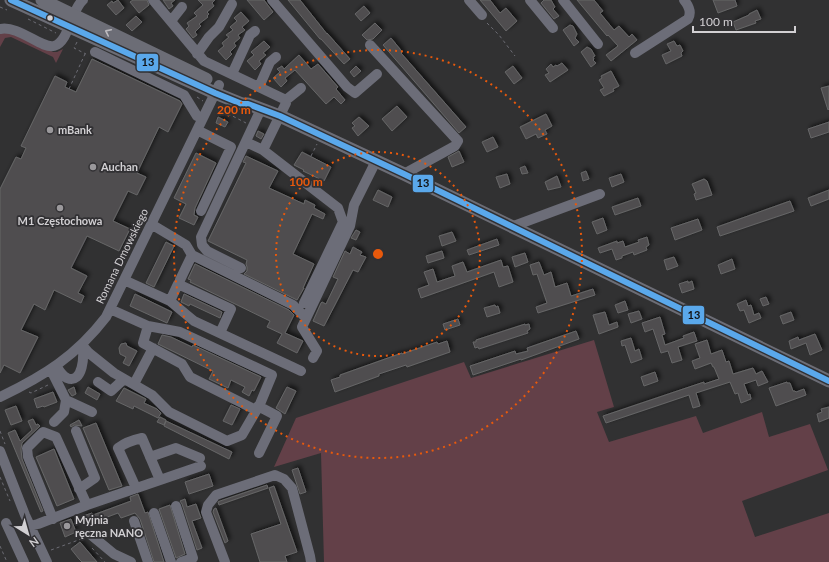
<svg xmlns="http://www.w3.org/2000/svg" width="829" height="562" font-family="Lato,sans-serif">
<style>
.green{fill:#634048}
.building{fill:#4f4e4f;stroke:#666667;filter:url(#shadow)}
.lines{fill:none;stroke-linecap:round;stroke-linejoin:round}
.path{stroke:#6c6c74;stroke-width:1;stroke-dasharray:3 3;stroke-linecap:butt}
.minor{stroke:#6c6d78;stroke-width:10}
.major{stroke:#6c6d76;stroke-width:13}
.bus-1-casing{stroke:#313033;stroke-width:9}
.bus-1{stroke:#5aa8eb;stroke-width:6}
.oneway{stroke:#bebcc0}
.ring{fill:none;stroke:#e8590c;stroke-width:2;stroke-dasharray:2 4}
.bus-dot{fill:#d2d0d3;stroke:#313033;stroke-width:1.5}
.poi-dot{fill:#9a989b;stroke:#313033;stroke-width:1.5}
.labels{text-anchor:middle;stroke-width:3.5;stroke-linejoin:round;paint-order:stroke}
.poi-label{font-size:11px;font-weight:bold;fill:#d2d0d3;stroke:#313033;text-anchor:start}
.street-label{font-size:11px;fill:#d2d0d3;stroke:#313033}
.centre{fill:#e8590c;stroke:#313033;stroke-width:2}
.ring-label{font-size:12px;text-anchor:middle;font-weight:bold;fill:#e8590c;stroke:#313033;stroke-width:3.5;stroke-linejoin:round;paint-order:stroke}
.line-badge{stroke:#313033;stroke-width:1.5}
.pale-badge-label{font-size:11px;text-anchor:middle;font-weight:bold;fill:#111}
</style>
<defs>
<filter id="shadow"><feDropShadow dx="2.5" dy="-2.5" stdDeviation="2" flood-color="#0009"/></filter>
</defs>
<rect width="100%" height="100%" fill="#313132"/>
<path class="green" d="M0,32H12L53,52H57L63,49L56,63L53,57L11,37L5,38L0,47Z
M594,340L614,407L597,412L609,442L696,416L703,433L762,412L769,437L810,424L828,470L742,501L755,537L829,513V562H324L321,453L274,467L296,418L464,362L471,378Z"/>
<path class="building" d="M118,0L124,8L116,15L107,5L112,1L113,3Z
M133,0H147L149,5L139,13L130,2Z
M163,0H175L171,3L173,6L169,9Z
M198,0H215L212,3L214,6L207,12L209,14L207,16L208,17L199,24L201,26L195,32L197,35L193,38L186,29L189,26L187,23L197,16L194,13L203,5Z
M247,0H264L273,12L264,20Z
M288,0H300L327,34V33L350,59L344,64L321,39H320Z
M480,0H490L500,13L506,8L517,21L506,31Z
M544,0H551L555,7L553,9L559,16L554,19L541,3Z
M577,0H594L603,11L600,13L614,30L619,26L629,37L632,34L637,40L611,61L606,55L618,46L608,35L607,36Z
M713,0H735L737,6L718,13Z
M364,6L370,13L361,21L355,14Z
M757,10L761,19L755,21L756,23L736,30L733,22L749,15V14Z
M241,12L249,21L242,27L245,30L238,35L240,38L234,43L236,46L230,52L232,54L226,60L218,51L224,46L222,43L229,37L226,35L233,30L230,27L237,21L234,18Z
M136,16L142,22L132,31L126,25Z
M375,23L382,30L373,39L367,40L362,35Z
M570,25L573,26L577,34L575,38L579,42L574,46L563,30Z
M391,38L400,49L402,52L401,53L466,127L459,133L383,45Z
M264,41L270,47L263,53L266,55L259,61L261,64L255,70L247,61L254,55L251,52Z
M674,41L677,46L680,45L683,51L681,53L682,56L666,64L662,55L671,51L667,44Z
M587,47L591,49L595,56L593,57L594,59L593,60L596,63L591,67L581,52Z
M299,55L311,69L318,64L338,87L336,89L345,100L341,104L334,97L326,104L295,70L285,78L287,81L281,87L273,78L280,72L277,69L282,66L284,69Z
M92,59L180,101L182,104L168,132L159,127L137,173L146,177L137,195L128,191L113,221L130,229L119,251L87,236L71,268L87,276L78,293L84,296L81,303L54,290L45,310L34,304L21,330L38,337L20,373L4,365L0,373V189L16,157L21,159L26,148L21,146L55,76L67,82L65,87L76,92Z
M562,63L568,70L550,82L545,75L549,73L546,69L551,64L553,67L556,65L557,66Z
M356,66L361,71L354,77L350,72Z
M513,66L522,78L514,84L505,72Z
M611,71L619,86L613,89L614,91L604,96L600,90L604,88L599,80L602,78L601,76Z
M829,86V109L828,110L821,88Z
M397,106L407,117L392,131L382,119Z
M546,114L552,126L545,130L547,134L538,138L536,134L526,139L520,127Z
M218,117L228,122L225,127L216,123Z
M359,117L369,126L358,136L352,128L355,126L352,123Z
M829,122V132L811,138L808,129Z
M258,131L264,134L261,139L256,136Z
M493,137L498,147L487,152L482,142Z
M459,151L464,162L452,167L448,157Z
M302,152L331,167L324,181L303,171L304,170L294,165Z
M196,153L216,163L195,208L194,215L198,217L194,225L179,218L186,204L174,198Z
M246,156L278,171L269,188L304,204L305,200L315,205L314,208L325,214L323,219L312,214L293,254L314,264L303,288H304L297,300L244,274L247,271V267L246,264L247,260L208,241L246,163L243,162Z
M525,166L528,173L522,174L520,168Z
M586,171L589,179L583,181L581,173Z
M507,174L510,184L500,188L496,177Z
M621,174L624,182L612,187L609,178Z
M557,176L561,187L548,190L545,182Z
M704,179L707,181L712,195L696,200L694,194L696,193L692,184Z
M378,190L392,197L388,207L373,200Z
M829,190V199L811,206L808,198Z
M638,198L641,206L615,215L612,207Z
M790,201L794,211L720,236L717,227Z
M603,218L607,230L597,234L592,222Z
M698,219L702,230L675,240L671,228Z
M356,230L360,232L356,240L351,238Z
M452,232L456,241L442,246L439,236Z
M647,237L649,245L646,247L647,250L634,255L633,252L622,256V258L616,260L612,249L600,253L598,248L617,241V243L623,241L625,247L639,242L638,240Z
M497,239L499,245L469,255L467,250Z
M166,242L174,246L154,287L146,283Z
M353,247L362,252L360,255L366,257L358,272L353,270L324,326L313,321L321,303L322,302L326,304L338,279L333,277L345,251L350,254Z
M442,251L444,258L428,263L426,256Z
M525,253L528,262L515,267L512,257Z
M674,257L678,266L667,270L664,260Z
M732,259L735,269L721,274L718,265Z
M501,260L503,267L508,266L513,282L499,287L494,272L421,298L418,289L429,285L424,272L433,269L437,282L455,276L452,266L463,262L467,272Z
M539,262L544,275L551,272L555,287L567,283L571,296L593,289L595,295L538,313L536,307L547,303L537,274L533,275L530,265Z
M195,264L289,310L294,315L285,333L303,341L297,353L277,343L282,334L267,327L270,321L190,282L191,280L188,279Z
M688,281V283L692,281L694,289L682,293L679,284Z
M135,294L172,312L167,323L130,306Z
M184,294L222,312L220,318L190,304L189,306L181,302Z
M766,297L769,304L763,306L760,299Z
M746,300L748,306L751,305L754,315L759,313L761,318L749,323L744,310L740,311L737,304Z
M625,301L628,310L618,313L615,305Z
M495,305L496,307L498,306L500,313L487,317L484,308Z
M639,311L642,319L631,323L628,314Z
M605,312L609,325L617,322L618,327L599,334L593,315Z
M791,312L794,320L783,324L780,316Z
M660,317L665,334L662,335L665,345L684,338L683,336L694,332L697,341L678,347L682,360L672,363L668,351L661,353L653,329L645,332L642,323Z
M458,319L460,325L445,330L443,324Z
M525,324V325L529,324L530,329L527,331L528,333L479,349L478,347L475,348L473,342H476V340Z
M576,331L579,339L521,360V359L473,375L470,366L515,351L516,354L528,351L527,348Z
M815,334L822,350L810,355L806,343L791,349L789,341L798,337L799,340Z
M162,335L171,337L192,347L193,345L261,377L254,391L252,390L249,396L242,392L245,387L231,380L228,388L209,379L213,371L158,344Z
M631,338L635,351L639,349L642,359L631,363L625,345L622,346L621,341Z
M707,340L711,354L722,350L726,362L729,361L733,374L753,368L756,374L762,371L768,382L758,386L756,380L744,384L748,395L750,394L751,399L741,403L738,393L735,394L730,382L696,393L700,406L693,408L689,395L606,423L603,416L704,382V384L719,379L714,367H713L711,363L695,369L692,361L700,358L695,344Z
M447,341L450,352L407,367L406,365L379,374V376L335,392L331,380L340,377V375L402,353V354L437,342L438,344Z
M126,343L127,346L137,351L129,366L123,363L126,357L120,354L119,348L121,344Z
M655,372L658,381L644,386L641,377Z
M787,382V383H790L793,391H795L796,392L804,389L806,395L776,406L769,388Z
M74,387L76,394L72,396L68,390Z
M88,387L100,394L97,400L85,393Z
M287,387L296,391L285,414L276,408Z
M124,388L146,399L144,403L157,409L161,413L158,418L134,406L133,409L116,401Z
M53,392L57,402L44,407L43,406L37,408L34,399Z
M231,405L240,409L232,425L223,421Z
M16,406L22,421L11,425L5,410Z
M829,407V418L819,422L817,414L822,412L821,409Z
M160,417L166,420L164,425L157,422Z
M33,419L36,425L38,424L40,426L22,443L21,449L22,459L43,511L41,512L8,433L15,430L20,441L32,430L28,421Z
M79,420L82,426L74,425L71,427L70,425Z
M166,421L232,452L229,459L164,426Z
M96,423L122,486L109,490L83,428Z
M54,449L74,499L57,506L36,457Z
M298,468L306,492L300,494L292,470Z
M209,474L213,486L189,494L185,482Z
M267,485L268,488L219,505L218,502L220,501Z
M274,486L297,552L285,556L287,562H260L251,534L281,524L269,488Z
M138,494L145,513L148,512L164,562H154L140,519L135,513L121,518L118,513L86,525L83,516L92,513L93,515L131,501L130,497Z
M185,499L187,507L196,504L201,518L192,521L202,548L197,550L182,504L180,501Z
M170,505L185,554L176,558L159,509Z
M216,508L228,541L225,543L213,512L214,509Z
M71,519L76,532L65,537L60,523Z
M80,542L97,562H82L79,559L71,549Z"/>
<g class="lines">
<path class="path" d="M0,7L7,10
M28,19L56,33
M487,23L499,35L515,56
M77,42L74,48L86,54
M69,89L85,54
M197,97L203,101
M217,108L246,123
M311,156L317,144
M29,392L31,393L48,385
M0,431L5,444
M0,477L10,501
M0,546L7,562
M92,548L105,562
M51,550L84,538"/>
<path class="minor" d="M153,0L204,61L286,100V103L263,150
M272,0L347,87L355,93L377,74
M469,0L482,15
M530,0L553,28
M563,0L598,44
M171,21L182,7
M0,29C19,25 41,49 54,46C69,42 71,10 83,0
M370,45L458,141L455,146L404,174
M95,52L184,95L197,116L203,118
M635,53L688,19C692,12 689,6 684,0
M197,54L209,37L219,27L232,4
M232,74L250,35L255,31
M259,87L270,62L276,57
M286,100L301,88
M197,130L231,147L201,211
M246,142L263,150L338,208L343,222L304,303
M151,224L186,245L192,255L293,305L306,318
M511,227L600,194
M241,268L207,251L202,245L201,237L261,109
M124,280L170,301L194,321L301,371
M180,280L192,255
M170,301L178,284L231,309L220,333
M148,326L143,343L182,364L190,377L256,410
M82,345L89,353L114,373L152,395L169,412L227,441L242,435L260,404L272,375L180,332L148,326L110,309
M313,358L317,351L302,327L350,226L354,205L376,161
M56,366C59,370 62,376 67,378C83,385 85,354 82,345
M51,370L66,400L92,412
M98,382L111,391L124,379
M134,384L153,348
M0,397C44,376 76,356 106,317L219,85
M258,406L277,416L259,453
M54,422L64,412L66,400
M76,431L95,478L79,489
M0,451L25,515L47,562
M150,457L176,448L200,458
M136,488L118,448C126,442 133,440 142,438L160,480
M176,506L193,558L181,562
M154,513L171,562
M53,519L28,457L27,448L43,432L56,437L87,505
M134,521L148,562
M6,523L24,562
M30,526L38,524L87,505L201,466
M91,535L114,554L131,562
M225,562L206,512L208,505L216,495L275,475L284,479L292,488L310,556L311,562"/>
<path class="major" d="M11,0L215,93L242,104H248L280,116L404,174L829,381
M42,0L206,79"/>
<defs>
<path id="bus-1" d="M11,0L215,93L242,104H248L280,116L404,174L829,381"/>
</defs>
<use href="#bus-1" class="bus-1-casing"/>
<use href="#bus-1" class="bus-1"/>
</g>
<defs><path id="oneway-chevron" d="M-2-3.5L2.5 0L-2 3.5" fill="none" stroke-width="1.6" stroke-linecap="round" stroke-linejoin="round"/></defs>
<use class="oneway" href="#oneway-chevron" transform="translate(108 32) rotate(-154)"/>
<g class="ring">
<circle cx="378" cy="254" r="102"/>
<circle cx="378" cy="254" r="204"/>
</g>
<circle class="bus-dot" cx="50" cy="18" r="3.5"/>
<g class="poi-dot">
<circle cx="50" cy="130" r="4"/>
<circle cx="93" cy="167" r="4"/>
<circle cx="60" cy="208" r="4"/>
<circle cx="67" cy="526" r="4"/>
</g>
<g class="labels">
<g class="poi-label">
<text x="58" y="134">mBank</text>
<text x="101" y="171">Auchan</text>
<text x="60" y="225" text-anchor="middle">M1 Częstochowa</text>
<text x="75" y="524">Myjnia<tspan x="75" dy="13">ręczna NANO</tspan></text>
</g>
<g class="street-label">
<text transform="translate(122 256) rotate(-64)" y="4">Romana Dmowskiego</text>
</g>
</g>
<circle cx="378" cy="254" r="6" class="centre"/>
<g class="ring-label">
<text x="234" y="114">200 m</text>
<text x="306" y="186">100 m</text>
</g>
<g class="line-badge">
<rect x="136" y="53" width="23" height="19" rx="4" fill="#5aa8eb"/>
<rect x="412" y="174" width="22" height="19" rx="4" fill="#5aa8eb"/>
<rect x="682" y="305" width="23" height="20" rx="4" fill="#5aa8eb"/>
</g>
<g class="pale-badge-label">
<text x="148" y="66">13</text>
<text x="423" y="187">13</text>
<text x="694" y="319">13</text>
</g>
<g transform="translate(28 534) rotate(143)" stroke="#313033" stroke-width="3" paint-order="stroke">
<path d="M0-3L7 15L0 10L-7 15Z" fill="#d2d0d3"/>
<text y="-6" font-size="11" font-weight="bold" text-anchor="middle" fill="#d2d0d3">N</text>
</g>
<path d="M693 26v6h102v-6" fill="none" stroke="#d2d0d3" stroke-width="2"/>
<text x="699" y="26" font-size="12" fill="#d2d0d3" stroke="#313033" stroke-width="3" paint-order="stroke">100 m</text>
</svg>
